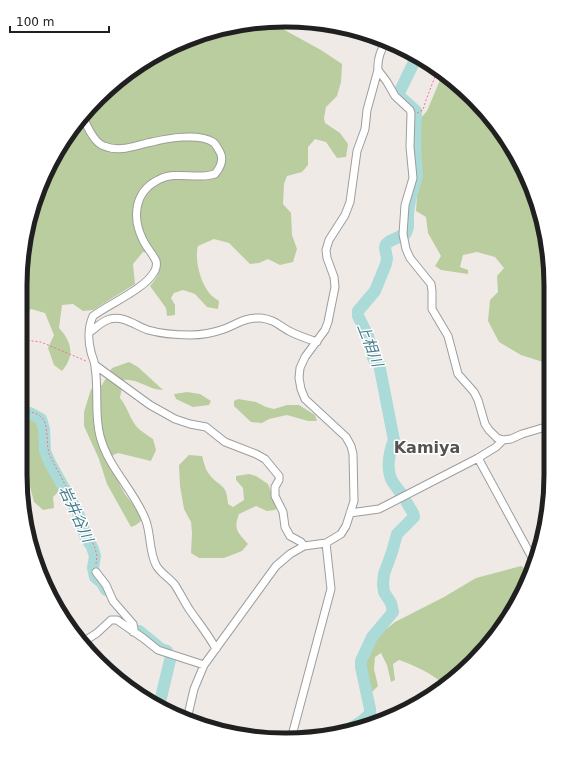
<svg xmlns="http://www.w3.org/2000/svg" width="571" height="760" font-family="'DejaVu Sans','Noto Sans JP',sans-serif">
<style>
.forest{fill:#b9cd9e}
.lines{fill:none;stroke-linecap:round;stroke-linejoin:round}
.river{stroke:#aadbd8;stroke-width:12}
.street-casing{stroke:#9d9d9d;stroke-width:9}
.path{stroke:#f3758c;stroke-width:1;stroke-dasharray:2 2;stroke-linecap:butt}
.street{stroke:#fff;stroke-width:7}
.labels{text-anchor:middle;stroke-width:3;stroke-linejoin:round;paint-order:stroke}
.water-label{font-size:15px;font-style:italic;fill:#437d8c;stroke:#fff}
.quarter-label{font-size:16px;font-weight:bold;fill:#535353;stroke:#fff}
.rim{fill:none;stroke:#202020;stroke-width:5}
</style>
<rect width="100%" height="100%" fill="#f0eae7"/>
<path class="forest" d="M270,22L321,50L342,64L341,82L337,96L326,107L324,118L325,123L340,133L348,144L346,157L337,158L326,142L315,139L308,147V165L302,172L287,176L284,184L283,204L291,213L292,235L297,249L293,262L280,265L268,259L259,263L250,264L229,243L214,239L198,246C194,259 201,285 211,295C213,297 216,299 219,301L218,309L207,307L195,294L183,290L174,293L171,298L175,305V315L167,316L166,308L150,286C162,272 161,268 153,253L143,252L133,264L135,284L93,310L83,311L73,304L62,305L59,328C72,342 75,356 62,371L54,365L48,348L54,335L45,313L31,309L20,320L21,268L29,217L47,168L75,124L138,65L184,40L233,25Z
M443,73L473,98L506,138L537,200L549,251V364L521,355L499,342L488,321L490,300L498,292L497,276L504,268L495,257L477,252L463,255L460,267L468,270V274L441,270L435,266L441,256L428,233L426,217L416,211L417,196L421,172L418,145V121L427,111Z
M129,362L138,367L163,390C149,390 137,378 123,380L120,398C127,407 128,413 134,423C138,430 146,434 153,439L156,450L151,461L118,453L113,455L110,466L125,494L140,513L141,521L136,525L131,527L107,484L99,459L84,426V412L91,389L102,385L112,368Z
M187,392L200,394L211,401L209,405L193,407L176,399L174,394Z
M238,399L256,402L266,407L274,409L287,405H299L315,415L317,421H308L287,415L269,419L262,423L251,422L234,406V401Z
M20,416H24L39,422L42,432V453L60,490L53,497L54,508L43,510L34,502L28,479L20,478Z
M189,455L202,456C204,462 205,469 209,474C220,488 227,483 228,504L233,507L244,500L243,488L236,480V476L249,474L256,476L268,484L277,507L275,510L267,511L256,506L239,514C233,530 238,532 248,544L242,551L224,558H199L191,553L192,533L191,522L184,509L180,486L179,465Z
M521,566L531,572L515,607L485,650L445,685C431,673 416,666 399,660L393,664L395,680L391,682L387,665L381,653L375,657L374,669L378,686L370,694L364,663L369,649L380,634L395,622L444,597L476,578Z
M44,580L57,591L56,604L55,605Z"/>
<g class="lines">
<path class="river" d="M20,413H30L41,419L44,429L45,451L50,463L78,513L83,527L85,536L92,547L95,556L93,568L95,577L102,583L106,590
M402,494C398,490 395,485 392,481C386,469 389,452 394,440L380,369L379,364L373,358L368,336L358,316V311L375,291L386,264L387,258L385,248L386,244L390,241L401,236L406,233L408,227V214L410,200L417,176L415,147L416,111L398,95L417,56
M139,631L161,649L167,651
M159,706L170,660
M348,730L362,721L370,714V709L361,667V661L372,637L393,612L391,603L384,592L383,584L384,574L392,552L397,534L414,517L413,513L407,503"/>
<defs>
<path id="street" d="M378,70L387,82L395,96L410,110L411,113L410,147L413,178L405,205L403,234L406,249L410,258L431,284L432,291V309L448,336L458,374L474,392L478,400L485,424L489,430L497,438L503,440L511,439L522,434L549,426
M83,117C87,126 94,143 104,146C120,153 136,145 152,142C168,138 199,133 213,142C216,144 218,149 220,152C224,160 220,168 215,174C211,175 207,176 203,176C188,177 173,172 158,180C134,192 132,218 143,240C146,247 153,254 156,261C157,264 156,270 154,272C145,289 109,304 93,316C88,327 88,341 91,352C92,357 95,362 95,367C99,390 94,414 100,436C108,468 135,491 146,521C151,535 149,551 156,565C160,573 170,578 175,585C180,593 184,601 189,609C198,622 208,634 216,649
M90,332C97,327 102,321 110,319C123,315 136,326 148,330C162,334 176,335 190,335C201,335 213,333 224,329C237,324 246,317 261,318C276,320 279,326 291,332C299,336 308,339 317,342
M95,365L150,405L175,419L190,424L206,427L225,442L256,454L265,459L279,476V480L275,487V496L283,512L285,527L290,536L301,542L304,546
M478,458L535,563
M350,513L379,509L478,458L496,447L503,440
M96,572L106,585L113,601L133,624L134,629L133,632
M83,642L97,633L111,620H117L143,638L158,650L204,665
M187,719L194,689L204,665L276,566L290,554L304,546L326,543L341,534L346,526L354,501L353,454L351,446L346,437L305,399L301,389L299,378L300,368L305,357L325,330L328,322L335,287L334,277L327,258L326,250L329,240L345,215L350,202L357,151L365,129L367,110L378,70C377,59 381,49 387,40
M291,739L331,589L326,543"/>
</defs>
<use href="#street" class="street-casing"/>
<path class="path" d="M417,113L423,110L426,100L438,69
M20,342L25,340L41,342L86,361
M20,411C54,411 44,432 49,454L80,513L95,548L97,556L96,564"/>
<use href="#street" class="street"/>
</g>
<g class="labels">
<g class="water-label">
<text transform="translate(370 345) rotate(69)" y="5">上相川</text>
<text transform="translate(76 514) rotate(65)" y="5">岩井谷川</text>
</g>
<g class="quarter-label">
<text x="427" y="453">Kamiya</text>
</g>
</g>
<path d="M0 0H571V760H0ZM285 27H286A258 258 0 0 1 544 285V475A258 258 0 0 1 286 733H285A258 258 0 0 1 27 475V285A258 258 0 0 1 285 27Z" fill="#fff" fill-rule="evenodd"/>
<path class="rim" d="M285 27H286A258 258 0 0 1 544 285V475A258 258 0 0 1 286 733H285A258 258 0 0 1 27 475V285A258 258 0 0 1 285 27Z"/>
<path d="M10 26v6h99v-6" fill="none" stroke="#202020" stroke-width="2"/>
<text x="16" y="26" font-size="12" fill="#202020" stroke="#ffffff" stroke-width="3" paint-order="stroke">100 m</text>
</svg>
